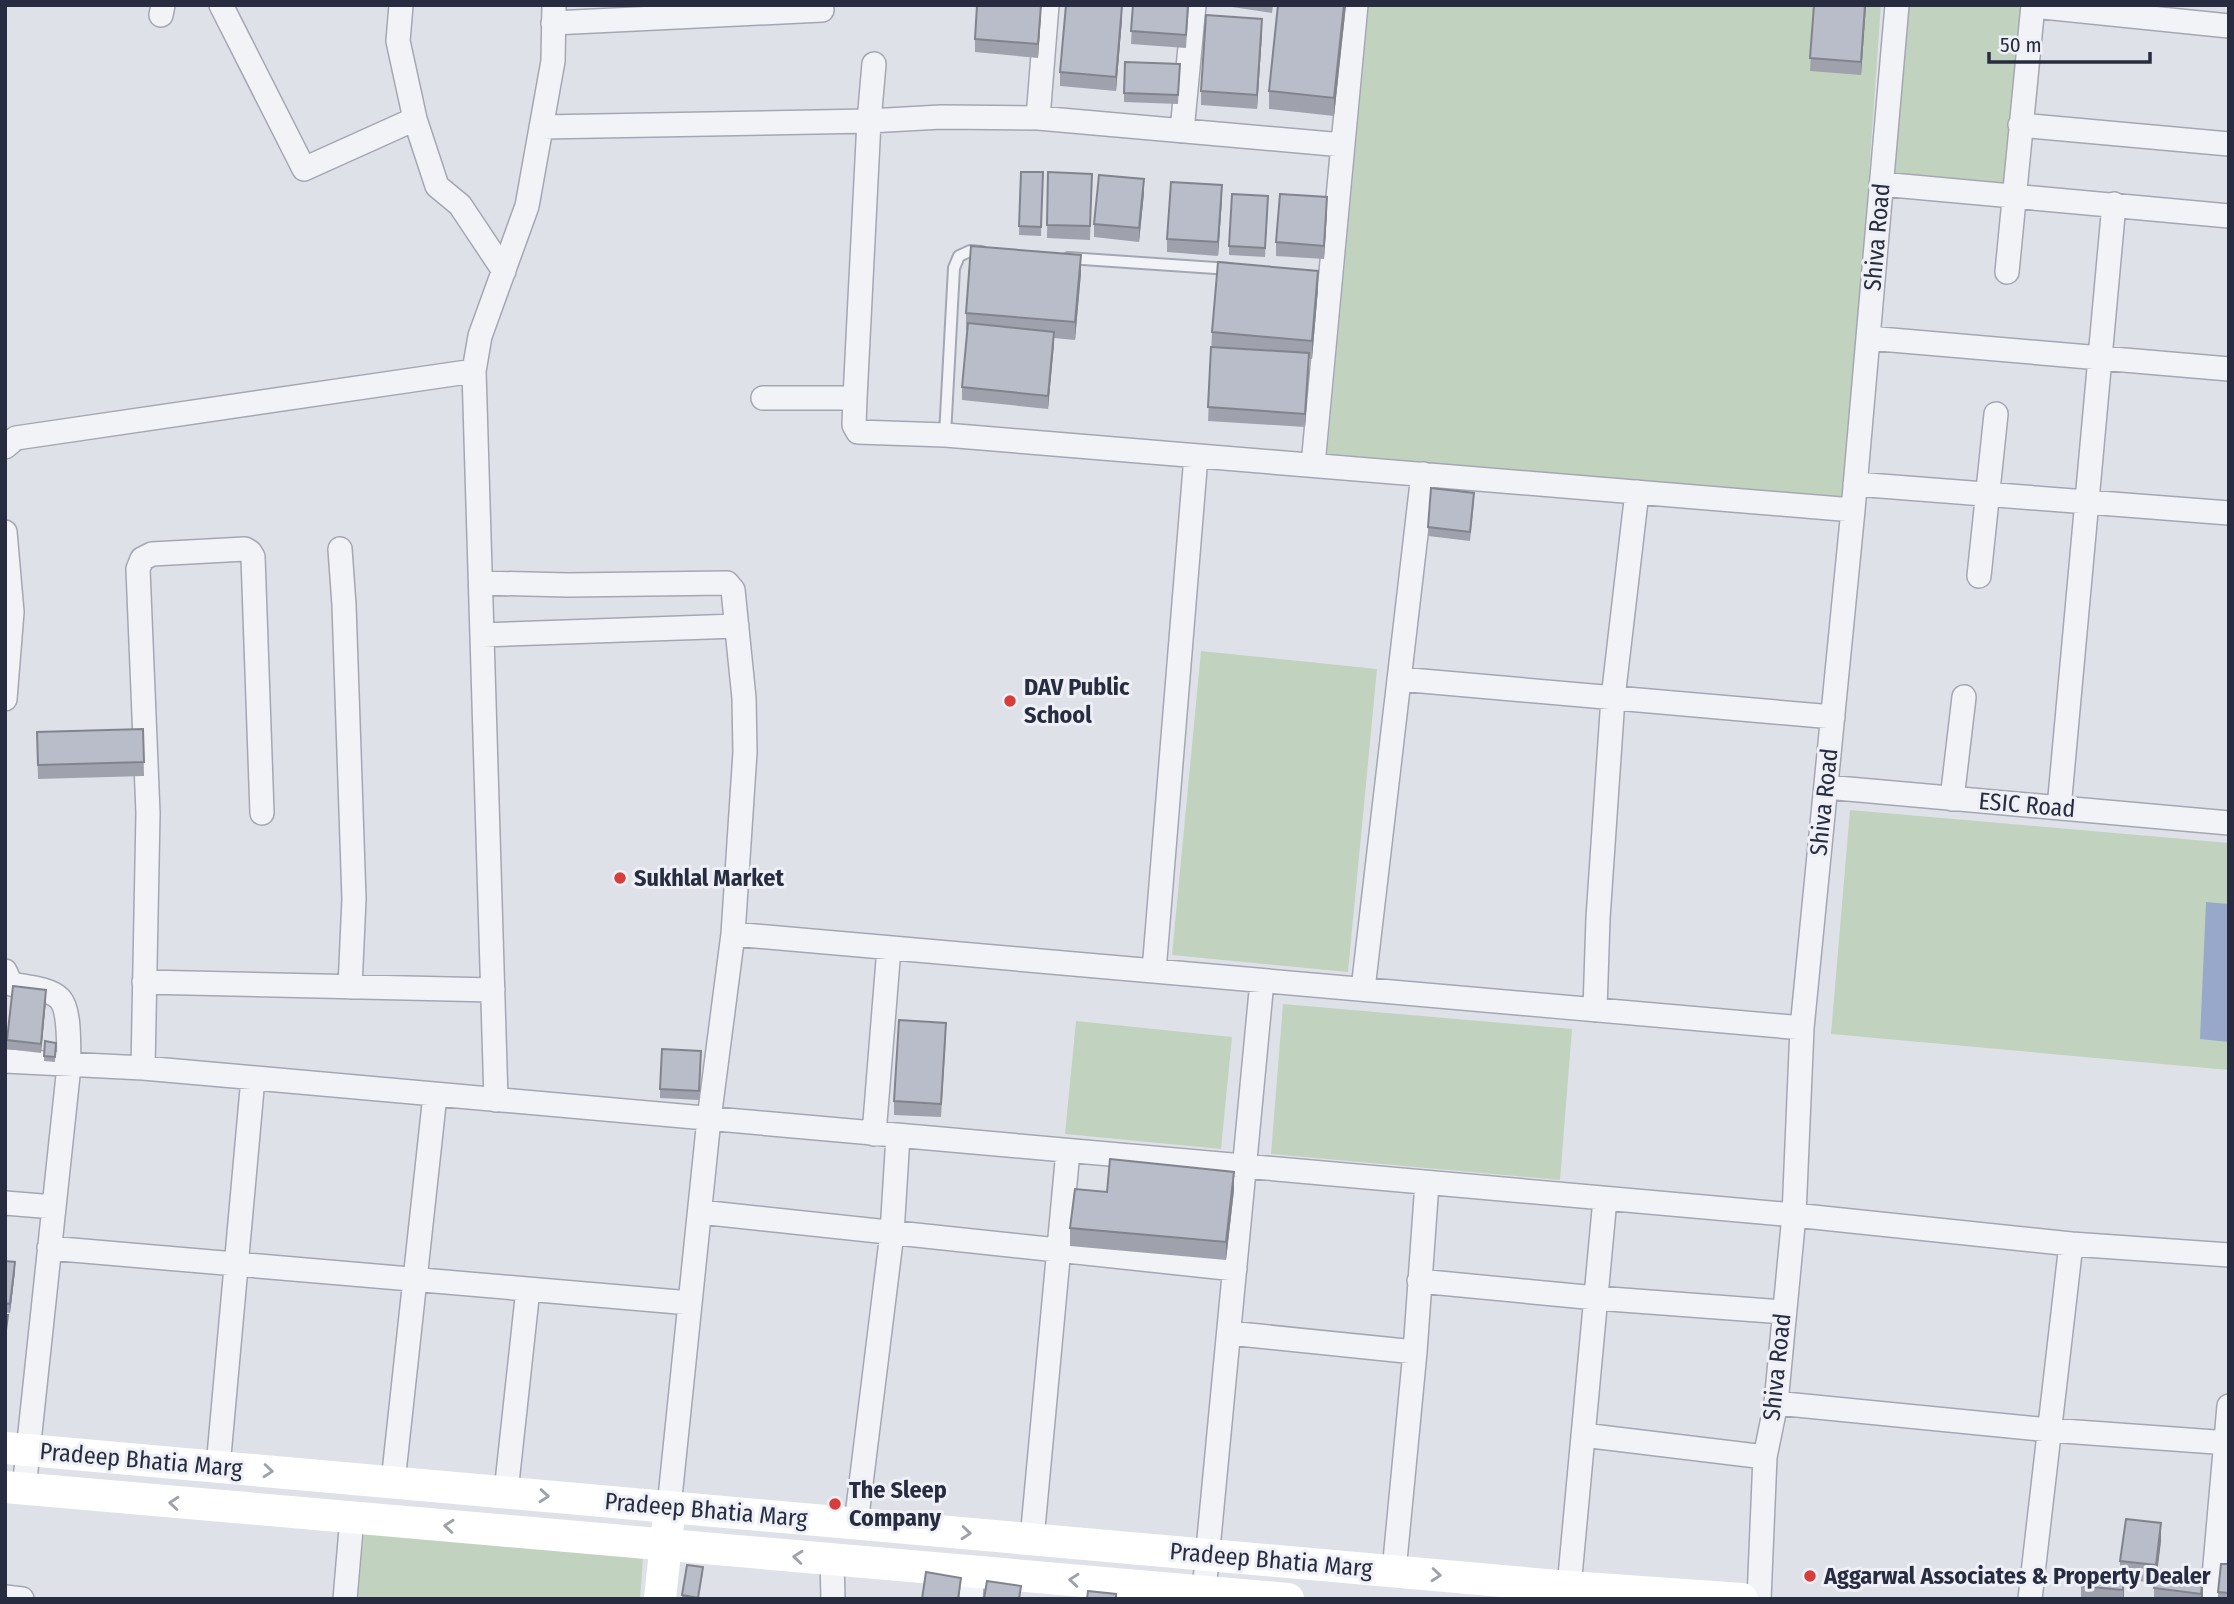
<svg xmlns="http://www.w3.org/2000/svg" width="2234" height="1604" font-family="'Fira Sans Condensed',sans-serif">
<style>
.green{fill:#c1d3bf}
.water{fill:#97a8cb}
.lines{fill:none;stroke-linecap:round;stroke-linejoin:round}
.lane-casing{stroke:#a4a7b3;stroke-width:14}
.street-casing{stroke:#a4a7b3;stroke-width:26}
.lane{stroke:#f2f3f7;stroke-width:10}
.street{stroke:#f2f3f7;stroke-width:23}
.secondary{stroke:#fff;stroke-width:32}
.wall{fill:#9fa2ad}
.shaded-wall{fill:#82848d}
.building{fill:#b9bcc9;stroke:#82848d;stroke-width:2}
.oneway{stroke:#9ea0aa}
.poi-dot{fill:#d63d3b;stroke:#eef0f6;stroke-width:2.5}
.labels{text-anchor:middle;stroke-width:6;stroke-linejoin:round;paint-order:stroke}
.street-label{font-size:24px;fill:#272c41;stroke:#eef0f6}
.poi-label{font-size:24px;font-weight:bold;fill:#272c41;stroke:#eef0f6;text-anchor:start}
</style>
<rect width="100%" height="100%" fill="#dfe1e9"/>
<path class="green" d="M1369,5H1881L1846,500L1327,456Z
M1897,5H2033L2013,196L1881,184Z
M1201,651L1377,669L1348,972L1172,955Z
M1850,810L2229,843V1070L1831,1034Z
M1283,1004L1572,1029L1560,1180L1271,1154Z
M1076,1021L1232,1037L1221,1149L1065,1134Z
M365,1519L643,1559L640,1599H358Z"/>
<path class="water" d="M2206,902L2229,904V1042L2200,1039Z"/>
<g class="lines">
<defs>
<path id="lane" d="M1068,258L1230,269
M945,435L954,268L959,256L970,251L982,252"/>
<path id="street" d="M221,5L304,169L415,119L437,186L460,205L504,271
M401,5L398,41L415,119
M2033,6L2229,26
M161,15L163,5
M553,23L822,10
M874,64L869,121L855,398L854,425L858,432L945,435L1853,510
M1038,118L1047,5
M2020,125L2229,144
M541,127L869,121L941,117L1038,118L1343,145
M1182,131L1194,5
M1881,184L2229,216
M2007,272L2033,5
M1868,338L2229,369
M763,398H855
M5,447L16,438L474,371
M1313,465L1356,5
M1855,484L2229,513
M5,532L12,612L5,699
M340,549L344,605L354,899L350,987
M1979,576L1996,414
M481,583L568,585L727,583L733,590L744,698L745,752L733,934L709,1119L669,1507
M483,635L737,626
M1399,679L1833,717
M1826,787L2229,823
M1952,799L1964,697
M2059,808L2114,204
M733,934L1802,1028
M5,971L11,984C25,987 50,988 60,999C71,1011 68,1050 69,1066L24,1489
M1154,971L1196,456
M144,982L493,990
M1363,989L1423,474
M1595,1010L1598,918L1613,698L1637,492
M5,1061L143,1068L1794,1215L2071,1244L2229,1255
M143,1068L148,813L138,569L142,559L152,554L245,549L250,552L253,557L262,813
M496,1100L474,371L480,336L527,206L553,61L554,5
M874,1134L889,948
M5,1203L54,1207
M700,1212L1235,1269
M49,1248L690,1303
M1419,1281L1596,1298L1783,1312
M1229,1333L1415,1352
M1776,1403L2049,1430L2229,1443
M1583,1435L1765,1457
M218,1467L253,1078
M393,1482L435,1095
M506,1492L528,1289
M856,1524L892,1233L898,1136
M1032,1539L1068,1151
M832,1560L833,1599
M1394,1571L1415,1352L1427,1183
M1569,1587L1605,1199
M1204,1591L1262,981
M5,1597L22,1599
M345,1599L352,1518
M971,1599L973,1572
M1759,1599L1765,1457L1776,1403L1794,1215L1802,1028L1853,510L1897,5
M2030,1599L2071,1244
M2212,1599L2229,1406"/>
</defs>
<use href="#lane" class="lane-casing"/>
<use href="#street" class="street-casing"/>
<use href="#lane" class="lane"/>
<use href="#street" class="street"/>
<path class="secondary" d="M5,1448L1569,1587L1742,1599
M5,1487L1288,1599
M660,1599L668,1524"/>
</g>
<path class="wall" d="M1133,5H1189L1186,48L1131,44Z
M1219,5H1273L1272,13Z
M1346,5L1334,116L1269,109V91Z
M1814,5H1866L1861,75L1810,71Z
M1041,15L1038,58L975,52V39Z
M1122,19L1116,91L1060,86V72Z
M1262,33L1257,109L1201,105V91Z
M1180,64L1178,104L1124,102V93Z
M1021,172H1043L1041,236L1019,235Z
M1048,172L1092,174L1090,240L1047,238Z
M1144,193L1139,242L1094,237V224Z
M1222,199L1218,256L1167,252V239Z
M1268,205L1265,257L1229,255V246Z
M1327,211L1324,259L1276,256V242Z
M1081,273L1075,340L1054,338L1048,409L962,400V387L967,331L966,330V313Z
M1318,289L1312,359H1309L1305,427L1208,421L1212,332Z
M1474,502L1470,541L1428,536V527Z
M143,729L144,776L38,779L37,745Z
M46,999L41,1053L7,1049V1040Z
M946,1036L941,1117L894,1115V1101Z
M45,1041L56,1043L55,1062L44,1061Z
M701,1051L699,1100L660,1098V1089Z
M1234,1190L1226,1260L1070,1246V1228L1107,1192Z
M5,1261L15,1271L10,1313L5,1312Z
M2161,1541L2157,1570L2203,1576V1599H2154V1583L2124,1579V1599H2081V1586L2120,1575V1561Z
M2229,1564V1599H2218V1592Z
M703,1572L698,1599H682V1595Z"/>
<path class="shaded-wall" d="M1041,5V15L1038,58V44Z
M1344,5H1346L1334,116V98Z
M1865,5H1866L1861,75V62Z
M1122,6V19L1116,91V77Z
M1262,19V33L1257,109V95Z
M1144,179V193L1139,242V228Z
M1222,185V199L1218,256V242Z
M1327,197V211L1324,259V246Z
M1081,255V273L1075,340V322Z
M1318,271V289L1312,359V341Z
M1054,332V345L1048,409V396Z
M1309,353V367L1305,427V414Z
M46,990V999L41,1053V1044Z
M1234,1172V1190L1226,1260V1242Z
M15,1262V1271L10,1313V1304Z
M2161,1523V1541L2156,1583V1565Z
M2124,1575V1599H2123V1590Z
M2203,1576V1599H2201V1594Z"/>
<path class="building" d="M977,5H1041L1038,44L975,39Z
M1066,5L1122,6L1116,77L1060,72Z
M1133,5H1188L1186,35L1131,31Z
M1278,5H1344L1334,98L1269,91Z
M1814,5H1865L1861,62L1810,58Z
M1206,15L1262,19L1257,95L1201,91Z
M1125,62L1180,64L1178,95L1124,93Z
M1021,172H1043L1041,227L1019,226Z
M1048,172L1092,174L1090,226L1047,225Z
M1099,175L1144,179L1139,228L1094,224Z
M1171,182L1222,185L1218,242L1167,239Z
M1232,194L1268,196L1265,248L1229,246Z
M1280,194L1327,197L1324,246L1276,242Z
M971,246L1081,255L1075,322L966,313Z
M1218,262L1318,271L1312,341L1212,332Z
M968,323L1054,332L1048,396L962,387Z
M1211,347L1309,353L1305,414L1208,407Z
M1431,488L1474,493L1470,532L1428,527Z
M143,729L144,762L38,765L37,732Z
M13,986L46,990L41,1044L7,1040Z
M899,1020L946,1023L941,1104L894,1101Z
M45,1041L56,1043L55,1057L44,1056Z
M662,1049L701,1051L699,1091L660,1089Z
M1110,1159L1234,1172L1226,1242L1070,1228L1075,1189L1107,1192Z
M5,1261L15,1262L10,1304L5,1303Z
M5,1315H8L5,1338Z
M2126,1519L2161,1523L2156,1565L2120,1561Z
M2221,1564H2229V1593L2218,1592Z
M687,1565L703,1567L698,1598L682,1595Z
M2156,1570L2203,1576L2201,1594L2154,1588Z
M2083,1571L2124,1575L2123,1590L2081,1586Z
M926,1572L961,1578L958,1599H922Z
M987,1581L1021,1586L1019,1599H984Z
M1088,1591L1116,1594V1599H1087Z"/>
<defs><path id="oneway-chevron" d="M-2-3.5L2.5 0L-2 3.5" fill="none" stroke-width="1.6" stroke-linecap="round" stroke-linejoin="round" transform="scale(1.75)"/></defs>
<g class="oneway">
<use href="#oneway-chevron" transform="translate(268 1471) rotate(5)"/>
<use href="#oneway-chevron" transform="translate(544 1496) rotate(5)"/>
<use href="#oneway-chevron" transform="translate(174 1503) rotate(-175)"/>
<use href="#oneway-chevron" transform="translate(449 1526) rotate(-175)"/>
<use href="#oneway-chevron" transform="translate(966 1533) rotate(5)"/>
<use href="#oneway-chevron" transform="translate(798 1557) rotate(-175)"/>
<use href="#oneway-chevron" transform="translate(1436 1575) rotate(5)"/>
<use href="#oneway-chevron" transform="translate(1074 1580) rotate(-175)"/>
</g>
<g class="poi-dot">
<circle cx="1010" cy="701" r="7"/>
<circle cx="620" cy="878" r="7"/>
<circle cx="835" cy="1504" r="7"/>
<circle cx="1810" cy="1576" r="7"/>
</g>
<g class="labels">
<g class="street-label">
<text transform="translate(1877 237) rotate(-85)" y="8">Shiva Road</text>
<text transform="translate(1824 802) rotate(-84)" y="8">Shiva Road</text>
<text transform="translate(2027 805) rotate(5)" y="8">ESIC Road</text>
<text transform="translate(1777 1367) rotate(-84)" y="8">Shiva Road</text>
<text transform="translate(141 1460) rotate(5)" y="8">Pradeep Bhatia Marg</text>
<text transform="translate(706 1510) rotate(5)" y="8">Pradeep Bhatia Marg</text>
<text transform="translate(1271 1560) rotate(5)" y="8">Pradeep Bhatia Marg</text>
</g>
<g class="poi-label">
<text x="1024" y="695">DAV Public<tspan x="1024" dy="28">School</tspan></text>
<text x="634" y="886">Sukhlal Market</text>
<text x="849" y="1498">The Sleep<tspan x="849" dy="28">Company</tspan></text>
<text x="1824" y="1584">Aggarwal Associates &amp; Property Dealer</text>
</g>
</g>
<rect width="2234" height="1604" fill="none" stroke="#272c41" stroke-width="14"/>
<path d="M1989 52v10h161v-10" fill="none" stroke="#272c41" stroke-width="3.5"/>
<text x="2000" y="52" font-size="21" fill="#272c41" stroke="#eef0f6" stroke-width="5" paint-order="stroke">50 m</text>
</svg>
